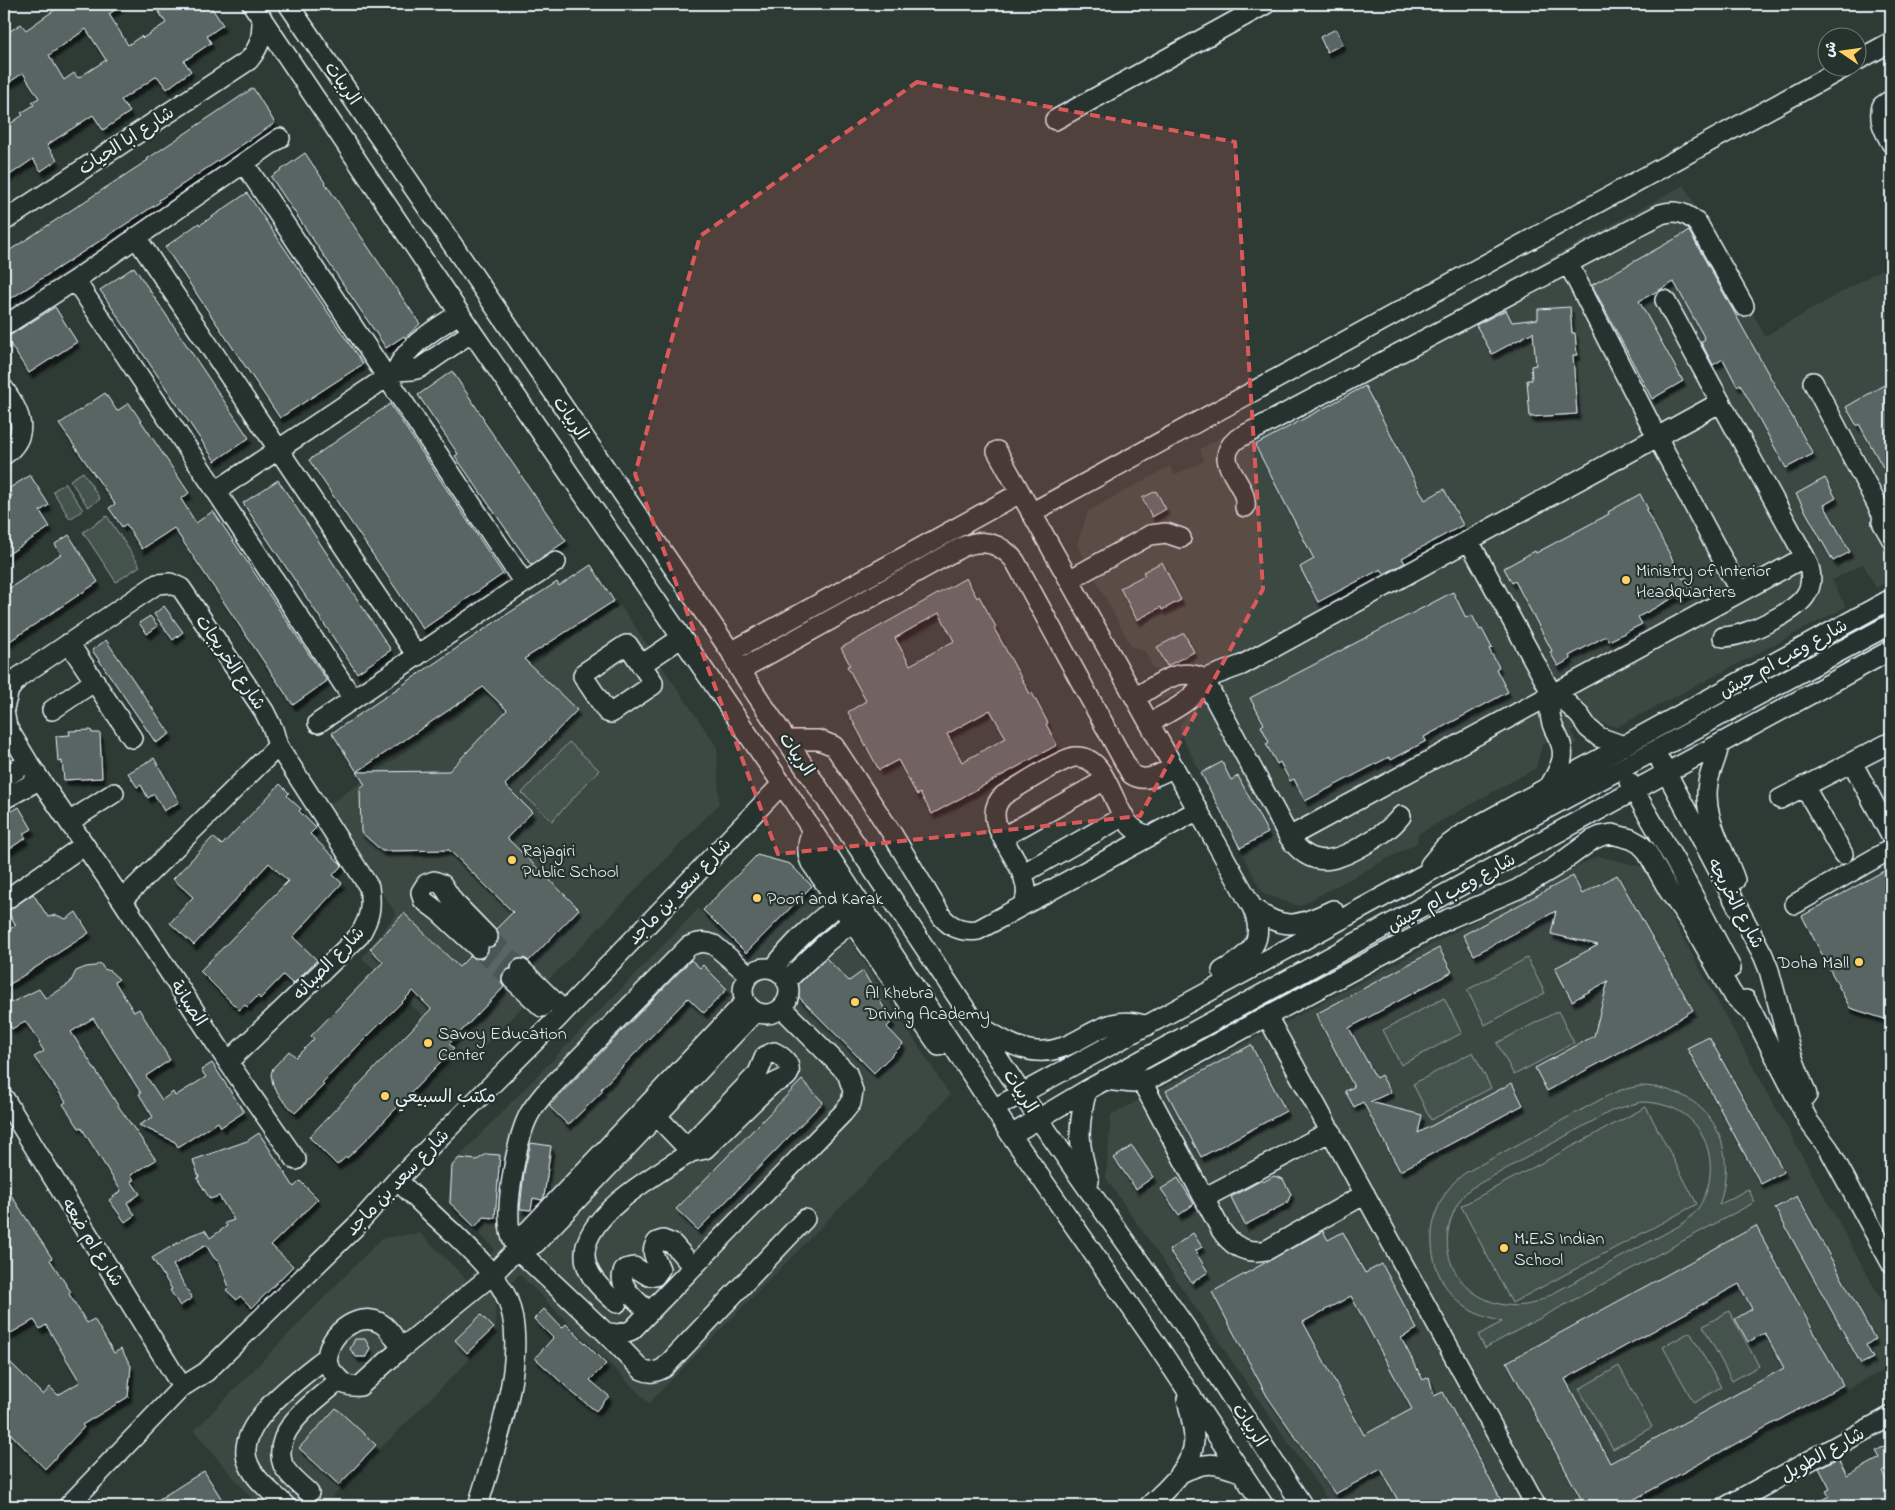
<svg xmlns="http://www.w3.org/2000/svg" width="1895" height="1510" font-family="'Indie Flower','Playpen Sans Arabic',sans-serif">
<style>
.built{fill:#3b4843}
.green{fill:#45524e;stroke:#96a2a3;fill-rule:evenodd}
.building{fill:#596563;stroke:#e8f1f8;fill-rule:evenodd;filter:url(#shadow)}
.lines{fill:none;stroke-linecap:round;stroke-linejoin:round}
.minor-tunnel{stroke:#4a5652;stroke-width:19;stroke-dasharray:19 9;stroke-linecap:butt}
.minor-casing{stroke:#e8f1f8;stroke-width:22}
.minor{stroke:#26332d;stroke-width:19}
.marked{fill:#da5a5c;fill-opacity:0.2;stroke:#da5a5c;stroke-width:4;stroke-dasharray:10 6;stroke-linejoin:round}
.poi-dot{fill:#ffd166;stroke:#26332d;stroke-width:2}
.labels{text-anchor:middle;stroke-width:4.5;stroke-linejoin:round;paint-order:stroke}
.street-label{font-size:18px;fill:#e8f1f8;stroke:#26332d}
.poi-label{font-size:18px;fill:#e8f1f8;stroke:#26332d;text-anchor:start}
</style>
<defs>
<filter id="shadow"><feDropShadow dx="3" dy="5.5" stdDeviation="1" flood-color="#0009"/></filter>
</defs>
<rect width="100%" height="100%" fill="#2e3b35"/>
<filter id="ink" filterUnits="userSpaceOnUse"><feTurbulence type="fractalNoise" baseFrequency=".02" numOctaves="2"/><feDisplacementMap in="SourceGraphic" scale="10" xChannelSelector="R" yChannelSelector="G"/><feConvolveMatrix kernelMatrix="1 2 1 2 8 2 1 2 1" color-interpolation-filters="sRGB"/></filter>
<g filter="url(#ink)">
<path class="built" d="M1684,185L1765,336L1891,264V580L1876,588L1863,564L1832,580L1846,607L1617,727L1590,720L1572,731L1577,743L1568,747L1561,735L1542,745L1536,768L1418,834L1417,843L1299,906L1263,894L1180,733V724L1186,716L1174,694L1161,701L1156,691L1163,671L1153,668L1145,651L1131,646L1077,545L1088,511L1170,466L1175,475L1204,461L1200,449Z
M620,605L717,747L719,804L470,1061L362,958L396,914L325,807Z
M1597,856L1644,867L1891,1318V1366L1630,1506H1332L1106,1178L1111,1115Z
M815,886L950,1095L649,1403L519,1274L495,1301L496,1333L323,1506H258L194,1431L382,1238L420,1233L467,1280L495,1249L448,1203L451,1165L698,909L745,956Z"/>
<path class="green" d="M83,472L100,499L88,507L70,480Z
M65,483L83,510L70,519L53,491Z
M107,516L140,566L116,582L83,532Z
M569,742L599,770L552,821L522,793Z
M1527,958L1545,993L1485,1025L1467,990Z
M1444,998L1462,1033L1401,1065L1383,1030Z
M1558,1011L1574,1043L1514,1075L1497,1043Z
M1473,1052L1491,1088L1431,1120L1413,1084Z
M1640,1086C1708,1087 1740,1143 1719,1205L1748,1189L1755,1202L1485,1348L1478,1335L1502,1322C1490,1318 1477,1315 1467,1308C1421,1277 1420,1205 1465,1173L1607,1096L1621,1090ZM1641,1102C1660,1102 1680,1108 1693,1122C1721,1153 1714,1205 1679,1226L1535,1303C1480,1318 1430,1268 1453,1214C1457,1203 1464,1193 1473,1187L1613,1110Z
M1646,1107L1697,1204L1512,1303L1461,1206Z
M1729,1311L1759,1366L1732,1381L1703,1326Z
M1690,1332L1721,1387L1694,1403L1663,1347Z
M1619,1366L1652,1427L1613,1449L1579,1389Z"/>
<path class="building" d="M63,4H124L109,14L128,45L141,36L143,38L166,23L154,4H209L223,25L207,36L211,43L184,61L191,71L167,89L157,76L121,100L130,112L103,130L93,115L47,145L57,160L41,171L33,159L4,179V128L23,115L21,113L34,105L32,102L39,98L23,73L4,86V35L21,24L26,30ZM86,29L106,60L78,78L74,73L64,80L49,55Z
M1336,29L1343,44L1327,52L1320,37Z
M253,88L275,123L159,200L160,202L4,303V254L148,160L147,159Z
M305,153L420,324L405,338L404,336L386,348L271,177Z
M247,193L363,364L280,418L165,247L199,223L200,225Z
M1689,231L1813,454L1786,468L1740,384L1737,386L1723,359L1713,365L1701,342L1705,339L1674,282L1639,301L1683,381L1652,399L1592,285Z
M134,267L249,438L215,461L100,290Z
M55,307L77,342L29,373L6,338Z
M1570,307L1572,333H1575L1577,355H1573L1577,414L1530,417L1527,380H1532L1531,366L1536,365L1533,332L1492,354L1476,325L1506,310L1512,322L1538,319V309Z
M452,371L484,419L483,420L566,541L531,565L455,456L458,454L418,395Z
M1891,381V482L1859,424L1857,426L1846,407Z
M1365,386L1425,500L1444,489L1463,525L1402,558L1405,563L1384,574L1381,569L1318,602L1300,567L1314,559L1255,445Z
M105,393L117,411L129,403L189,493L181,499L196,523L213,511L327,681L293,705L174,528L142,549L126,524L122,527L109,508L115,504L59,424Z
M390,404L503,574L423,629L309,460Z
M30,475L49,505L40,511L50,527L4,557V501L12,496L8,489Z
M1825,478L1836,498L1824,505L1850,552L1833,561L1796,494Z
M278,480L391,650L357,673L243,503Z
M1156,491L1166,509L1152,517L1142,498Z
M1640,494L1648,509L1646,510L1683,579L1686,577L1693,591L1679,599L1677,596L1638,617L1642,624L1609,641L1606,636L1569,656L1571,659L1558,666L1550,652L1552,651L1515,581L1512,583L1504,568L1535,551L1536,553L1609,514L1608,512Z
M69,535L98,582L4,645V592L61,554L55,544Z
M1162,562L1181,600L1162,610L1161,607L1137,620L1120,588L1145,575L1143,572Z
M591,565L614,601L524,659L577,710L505,785L532,812L507,838L579,909L529,961L524,958H518L513,962L510,968L504,971L501,976V982L504,987L449,1044L454,1048L365,1141L347,1158L346,1157L337,1165L309,1137L431,1009L413,991L356,1048L322,1083L324,1085L295,1113L281,1098L273,1085L271,1074L273,1068L289,1051L296,1057L314,1039L311,1036L383,962L370,949L404,913L459,967L470,956L476,959L486,956L489,948L495,945L499,941V935L496,929L513,912L449,850L382,851L361,832L360,789L365,785L357,772L449,771L507,710L483,687L357,772L332,733L498,620L557,582L559,586Z
M966,578L977,598L979,596L996,627L994,628L1030,694L1032,693L1048,723L1046,724L1057,745L932,814L920,793L917,795L898,760L879,770L848,712L866,701L847,666L850,665L841,648ZM939,613L954,641L910,665L895,638ZM990,710L1006,738L962,762L947,734Z
M1453,592L1466,618L1472,615L1480,630L1482,629L1492,648L1489,649L1499,667L1496,669L1508,692L1424,737L1426,741L1391,760L1389,757L1305,801L1294,779L1290,781L1280,762L1277,764L1266,744L1269,742L1261,726L1264,724L1250,698Z
M164,606L183,632L173,640L154,614Z
M150,616L158,626L147,634L139,623Z
M1184,633L1194,652L1167,666L1157,647Z
M106,640L170,734L156,743L92,650Z
M91,730L92,733H100L102,778L64,780L62,761L58,762L56,736L70,735L69,731Z
M154,758L179,802L164,811L154,794L148,798L141,785L137,787L128,773Z
M1222,762L1231,780L1238,776L1268,833L1240,848L1201,773Z
M280,784L289,793L287,796L301,809L299,811L316,828L310,834L342,865L333,875L342,883L293,937L317,960L293,984L283,975L260,999L258,996L247,1007L245,1005L239,1010L200,971L288,881L269,863L194,945L170,923L193,897L173,879L213,837L222,845Z
M19,807L32,829L23,834L26,838L4,852V816Z
M757,855L790,864L812,886L746,953L703,910Z
M1891,867V1021L1850,1008L1802,916Z
M1617,875L1693,1010L1656,1033L1547,1091L1535,1068L1594,1036L1608,981L1572,1001L1555,968L1598,945L1551,934L1556,911L1474,955L1463,935L1573,876L1582,894Z
M33,894L48,917L56,915L66,919L76,912L89,933L4,988V933L16,925L7,911Z
M1439,948L1452,972L1349,1028L1376,1078L1381,1075L1391,1092L1370,1102L1422,1115L1418,1133L1512,1083L1523,1105L1400,1171L1363,1102L1354,1107L1345,1091L1354,1087L1316,1014Z
M826,958L849,981L863,971L892,1022L887,1027L903,1044L874,1073L792,990Z
M691,960L700,968L703,965L727,989L704,1013L688,998L601,1089L603,1091L568,1125L549,1106Z
M100,963L104,969L110,971L119,979L115,982L134,1012L139,1009L170,1060L146,1076L162,1100L173,1092L175,1096L206,1077L201,1070L212,1063L244,1112L221,1127L218,1122L178,1147L175,1142L139,1125L153,1117L139,1094L141,1093L93,1018L71,1032L119,1107L156,1160L131,1175L134,1180L131,1181L140,1194L127,1203L135,1215L125,1222L109,1200L121,1191L81,1127L79,1128L63,1104L66,1102L34,1057L44,1051L39,1043L40,1042L25,1021L12,1029L4,1017V1006L39,989L46,999L70,983L76,971L86,967L95,966Z
M1709,1037L1784,1172L1761,1184L1687,1048Z
M1251,1045L1286,1111L1201,1157L1166,1091Z
M802,1080L823,1102L698,1230L676,1209Z
M259,1133L294,1187L300,1181L318,1199L271,1245L293,1266L252,1308L240,1296L237,1300L226,1290L229,1287L220,1263L214,1258L206,1245L173,1265L192,1298L180,1306L170,1290L172,1289L152,1258L189,1236L205,1230L210,1238L227,1226L225,1223L234,1220L219,1196L210,1199L197,1178L199,1177L193,1160L247,1141Z
M531,1143L551,1146L544,1197L542,1200L533,1198L531,1210L520,1209L524,1172Z
M1132,1146L1153,1177L1136,1189L1114,1158Z
M486,1154L500,1155L495,1218L484,1217L475,1227L450,1203L452,1166L459,1158L477,1160Z
M1274,1176L1283,1179L1291,1194L1287,1203L1245,1225L1231,1197L1262,1180L1263,1182Z
M1178,1178L1194,1204L1179,1215L1161,1189Z
M4,1184L52,1258L50,1260L71,1292L69,1294L87,1323L94,1319L114,1353L121,1349L131,1366L128,1397L82,1425L84,1427L45,1469L4,1427V1356L43,1395L50,1387L58,1395L80,1382L46,1325L40,1329L34,1320L4,1337Z
M1797,1196L1875,1339L1866,1345L1873,1358L1861,1364L1775,1208Z
M1756,1226L1843,1385L1622,1506H1585L1507,1362ZM1739,1284L1752,1309L1735,1319L1748,1342L1765,1333L1784,1368L1610,1463L1565,1379Z
M1323,1231L1328,1240L1343,1232L1365,1273L1382,1264L1417,1329L1401,1338L1423,1380L1429,1377L1434,1396L1443,1392L1504,1506H1401L1381,1469L1335,1494L1267,1396L1212,1292ZM1351,1296L1412,1409L1364,1435L1303,1322Z
M1193,1233L1202,1247L1195,1251L1208,1272L1192,1283L1169,1250Z
M544,1309L562,1328L566,1324L606,1364L590,1380L609,1396L596,1411L574,1394L535,1358L553,1338L534,1319Z
M481,1315L494,1328L467,1353L455,1340Z
M355,1339H365L370,1348L366,1357H356L350,1349Z
M336,1408L376,1445L339,1485L299,1448Z
M1891,1442V1479L1886,1470L1882,1472L1891,1490V1506H1811L1829,1496L1826,1491L1830,1489L1819,1468L1838,1458L1847,1476L1880,1458L1876,1451Z
M204,1471L226,1506H148Z"/>
<g class="lines">
<path class="minor-tunnel" d="M488,937L521,969
M478,948L512,979"/>
<defs>
<path id="minor" d="M252,4L472,332L782,784L1011,1135L1155,1342L1264,1506
M288,4L731,652L740,670L1038,1118L1184,1325L1303,1506
M1858,60L1891,42
M1891,100L1882,106C1878,120 1884,130 1891,143
M1055,120L1266,4
M244,163L524,583L556,562
M4,221L249,60C261,45 262,37 262,18
M136,237L417,656
M1568,263L1657,437L1740,592
M75,280L280,138
M1665,300L1805,557C1822,591 1799,607 1771,621C1755,629 1741,636 1723,637
M4,326L75,280L216,491L396,371C407,344 436,329 460,313
M396,371L412,370L420,368L472,332
M1813,382L1883,516
M4,389C21,413 31,435 4,455
M997,451L1252,907C1267,941 1251,954 1222,971
M216,491L353,699
M1245,507C1249,482 1209,463 1237,439L1661,214C1676,209 1687,213 1698,224L1744,306
M1891,512L1883,516L1882,522L1891,538
M1031,513L1844,68
M1469,541L1552,694L1567,703L1580,716L1588,728L1599,737L1624,746
M1069,580L1150,535L1166,533L1181,538
M69,643L132,738
M626,645H628L653,682V685L611,713L607,712L583,676L584,673Z
M731,652L1020,493
M641,665L681,638
M740,670L962,547C983,538 1001,543 1015,561L1131,774C1146,784 1160,774 1174,767
M1135,698C1157,685 1178,665 1204,679L1289,837C1311,870 1335,862 1364,845C1379,836 1391,829 1401,816
M4,708L9,690L19,677L157,584L170,583L181,588L264,711L273,729L278,746L369,887C372,908 370,918 359,936L228,1062
M52,710L95,681
M4,711L7,727L28,762L122,900L228,1062L296,1160
M318,723L524,583
M1149,723C1170,711 1194,702 1204,679L1242,665L1721,402
M788,740H819L834,746L891,832L942,917C951,928 963,932 978,930L1198,810
M1719,745C1717,758 1710,770 1708,783C1702,818 1724,848 1735,880
M1661,762L1763,955L1769,970L1791,1053L1807,1095
M1852,762L1891,836
M4,778L28,762
M1629,782L1675,861L1731,968
M1804,786L1843,854
M1549,787C1554,778 1560,769 1562,759C1564,747 1559,739 1554,729C1549,718 1549,706 1552,694
M4,799L39,780
M1780,799L1891,742
M69,822L114,793
M812,831C807,842 806,852 811,863L939,1046
M1003,837L1105,780
M1289,837L1805,557
M1430,865L1444,848L1466,832L1891,599
M1022,874L1124,816
M122,900L278,746
M4,901L84,845
M1024,904C1040,867 971,825 1004,795C1018,787 1062,758 1075,757C1115,754 1110,833 1150,835
M1795,904L1891,849
M1252,907C1283,932 1300,926 1333,910
M478,948L439,912L423,900L421,892L426,884L434,881L442,884L453,901L488,937
M743 991a23 23 0 1 1 46 0a23 23 0 1 1-46 0Z
M521,969L564,1011
M773,969C792,943 814,924 839,904
M749,975L714,945C705,941 699,942 689,946L544,1094C539,1100 534,1106 530,1113C517,1135 505,1205 510,1231C511,1237 514,1243 517,1249L605,1332C616,1335 622,1334 632,1330L843,1113L851,1103L853,1091L847,1073L782,1008
M512,979L542,1007
M786,981L827,942L852,922
M1746,1000L1809,1122L1829,1149L1891,1263
M1267,1016L1536,1506
M981,1027C998,1037 1017,1050 1037,1051C1081,1054 1099,1009 1147,1026
M774,1052C782,1056 791,1063 789,1073C787,1080 775,1081 770,1086C748,1106 727,1128 705,1149L691,1152L695,1139L758,1073L765,1056Z
M1104,1080L1133,1083L1152,1078L1448,919L1518,889L1555,867L1592,840L1601,836L1612,834L1631,839L1640,844L1646,850L1669,891L1694,927L1732,994L1751,1012
M1142,1082L1221,1230C1232,1247 1247,1254 1267,1250L1365,1194
M1087,1090C1077,1127 1078,1144 1089,1181
M4,1098L182,1387
M995,1108L1423,875L1891,624
M1011,1135L1087,1090L1891,650
M397,1180C415,1197 433,1215 452,1232C470,1250 491,1269 504,1292C534,1348 494,1449 478,1506
M1204,1198L1331,1131
M517,1249L529,1247L536,1243L755,1012
M617,1303C602,1290 584,1274 585,1253C587,1212 660,1172 691,1152L649,1108
M649,1312C639,1302 614,1285 625,1269L634,1267L649,1276H655L660,1269C656,1259 649,1252 657,1242L663,1240L673,1244L693,1267
M605,1332L642,1370C650,1374 656,1372 664,1368L805,1219
M402,1348C396,1341 390,1329 382,1324C359,1308 322,1338 328,1364C329,1369 334,1373 337,1377C344,1385 349,1387 360,1386L402,1348L492,1275L517,1249L526,1233L745,1002
M1179,1474C1206,1461 1212,1462 1240,1472
M309,1493C301,1485 288,1476 283,1465C270,1429 318,1399 340,1380
M285,1505C273,1493 256,1481 249,1465C230,1426 302,1377 328,1356
M68,1506L182,1387L206,1372L355,1227L397,1180L556,1020L782,784
M1149,1506C1166,1489 1193,1467 1194,1441C1194,1427 1190,1412 1187,1399
M1727,1506L1891,1416"/>
</defs>
<use href="#minor" class="minor-casing"/>
<use href="#minor" class="minor"/>
</g>
</g>
<path class="marked" d="M917,82L1235,142L1263,589L1140,816L778,854L635,474L700,236Z"/>
<g class="poi-dot">
<circle cx="1626" cy="580" r="5"/>
<circle cx="512" cy="860" r="5"/>
<circle cx="757" cy="898" r="5"/>
<circle cx="1859" cy="962" r="5"/>
<circle cx="855" cy="1002" r="5"/>
<circle cx="428" cy="1043" r="5"/>
<circle cx="385" cy="1096" r="5"/>
<circle cx="1504" cy="1248" r="5"/>
</g>
<g class="labels">
<g class="street-label">
<text transform="translate(343 83) rotate(55)" y="6">الربيات</text>
<text transform="translate(126 140) rotate(-33)" y="6">شارع ابا الحيات</text>
<text transform="translate(571 418) rotate(56)" y="6">الربيات</text>
<text transform="translate(1783 658) rotate(-29)" y="6">شارع وعب ام حيش</text>
<text transform="translate(231 662) rotate(56)" y="6">شارع الخريجات</text>
<text transform="translate(797 754) rotate(56)" y="6">الربيات</text>
<text transform="translate(679 891) rotate(-46)" y="6">شارع سعد بن ماجد</text>
<text transform="translate(1451 892) rotate(-29)" y="6">شارع وعب ام حيش</text>
<text transform="translate(1736 903) rotate(62)" y="6">شارع الخريجه</text>
<text transform="translate(328 963) rotate(-46)" y="6">شارع الصبانه</text>
<text transform="translate(189 1003) rotate(57)" y="6">الصبانة</text>
<text transform="translate(1021 1091) rotate(57)" y="6">الربيات</text>
<text transform="translate(397 1182) rotate(-46)" y="6">شارع سعد بن ماجد</text>
<text transform="translate(93 1242) rotate(58)" y="6">شارع ام ضعه</text>
<text transform="translate(1250 1425) rotate(57)" y="6">الربيات</text>
<text transform="translate(1822 1454) rotate(-29)" y="6">شارع الطويل</text>
</g>
<g class="poi-label">
<text x="1636" y="576">Ministry of Interior<tspan x="1636" dy="21">Headquarters</tspan></text>
<text x="522" y="856">Rajagiri<tspan x="522" dy="21">Public School</tspan></text>
<text x="767" y="904">Poori and Karak</text>
<text x="1849" y="968" text-anchor="end">Doha Mall</text>
<text x="865" y="998">Al Khebra<tspan x="865" dy="21">Driving Academy</tspan></text>
<text x="438" y="1039">Savoy Education<tspan x="438" dy="21">Center</tspan></text>
<text x="395" y="1102">مكتب السبيعي</text>
<text x="1514" y="1244">M.E.S Indian<tspan x="1514" dy="21">School</tspan></text>
</g>
</g>
<rect width="1895" height="1510" fill="none" stroke="#26332d" stroke-width="20"/>
<rect x="10" y="10" width="1875" height="1490" fill="none" stroke="#e8f1f8" stroke-width="2" filter="url(#ink)"/>
<g transform="translate(1842 52) rotate(283)"><circle r="24" fill="#26332d" stroke="#747f7e"/>
<path d="M0-4L9 19L0 12L-9 19Z" fill="#ffd166"/>
<text y="-8" font-size="14" font-weight="bold" text-anchor="middle" fill="#e8f1f8">ش</text>
</g>
</svg>
